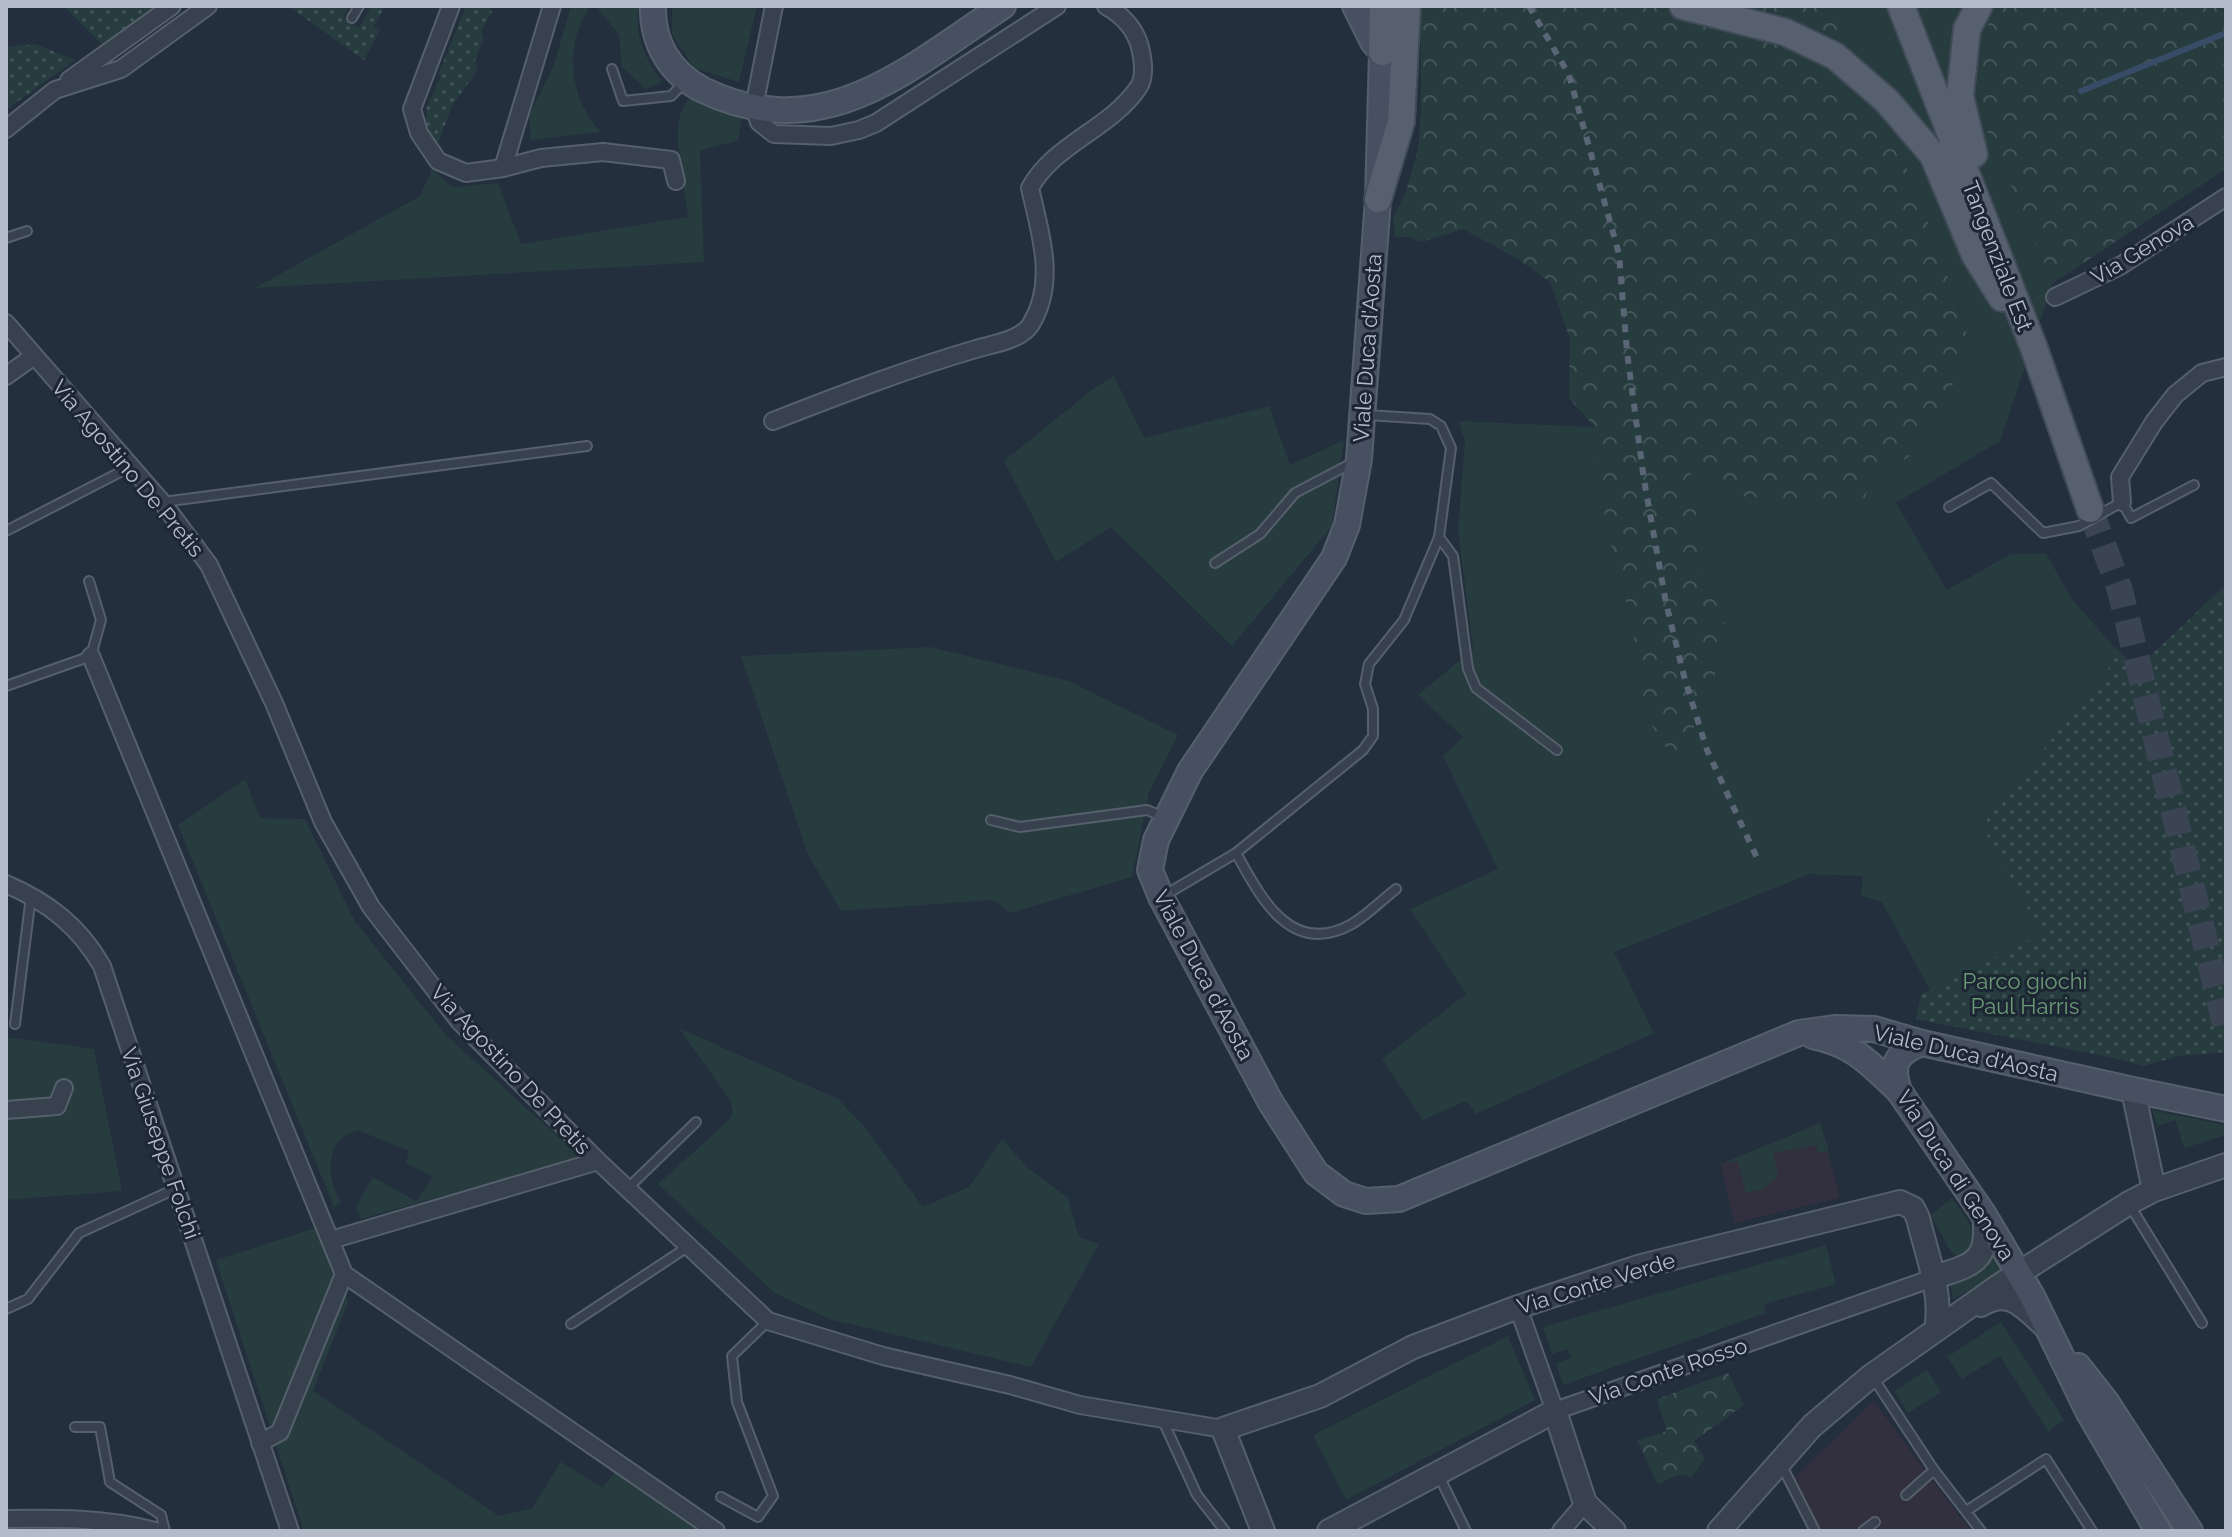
<svg xmlns="http://www.w3.org/2000/svg" width="2232" height="1537" font-family="Raleway,sans-serif">
<style>
.medical{fill:#32303f}
.green{fill:#263c3f}
.forest{fill:url(#forest-crowns)}
.garden{fill:url(#garden-dots)}
.lines{fill:none;stroke-linecap:round;stroke-linejoin:round}
.stream{stroke:#394c67;stroke-width:6}
.primary-tunnel{stroke:#3a4453;stroke-width:26;stroke-dasharray:26 13;stroke-linecap:butt}
.service-casing{stroke:#565f6c;stroke-width:12}
.minor-casing{stroke:#565f6c;stroke-width:20}
.tertiary-casing{stroke:#565f6c;stroke-width:26}
.secondary-casing{stroke:#565f6c;stroke-width:28}
.primary-casing{stroke:#414a57;stroke-width:30}
.service{stroke:#38414e;stroke-width:8}
.minor{stroke:#38414e;stroke-width:16}
.tertiary{stroke:#38414e;stroke-width:22}
.secondary{stroke:#465061;stroke-width:24}
.primary{stroke:#56606e;stroke-width:26}
.rail{stroke:#5a6575;stroke-width:6;stroke-dasharray:8 8;stroke-linecap:butt}
.labels{text-anchor:middle;stroke-width:6;stroke-linejoin:round;paint-order:stroke}
.street-label{font-size:22px;fill:#b4bcc9;stroke:#1d2633}
.park-label{font-size:22px;fill:#6b9a76;stroke:#1d2633}
</style>
<defs>
<pattern id="forest-crowns" width="20" height="18" patternUnits="userSpaceOnUse" patternTransform="scale(2)"><rect width="20" height="18" fill="#263c3f"/><path d="M2 6a3 3 0 1 1 6 0M12 15a3 3 0 1 1 6 0" fill="none" stroke="#435659"/></pattern>
<pattern id="garden-dots" width="8" height="8" patternUnits="userSpaceOnUse" patternTransform="scale(2)"><rect width="8" height="8" fill="#263c3f"/><path d="M2 2h.1M6 6h.1" fill="none" stroke="#435659" stroke-width="1.8" stroke-linecap="round"/></pattern>
</defs>
<rect width="100%" height="100%" fill="#242f3e"/>
<path class="medical" d="M1820,1123L1840,1198L1734,1223L1721,1164Z
M1874,1401L1938,1488L1971,1531H1819L1793,1479Z"/>
<path class="green" d="M571,6H590C564,46 568,97 601,132L531,140L529,116L553,68Z
M596,6H639C633,34 646,59 662,82L646,89L622,67L619,35Z
M672,6H757L739,82L694,68L672,34Z
M1840,6H1999L1978,42L1983,122L2053,283L2000,441L1896,503L1947,590L2011,554L2046,553L2071,598L2114,647L2111,653L2112,664L1982,826L2043,934L1926,1021L1916,1019L1921,995L1930,990L1882,902L1861,896L1863,876L1810,874L1614,952L1654,1033L1476,1114L1466,1101L1423,1120L1382,1059L1466,994L1410,909L1498,869L1443,756L1463,737L1418,695L1473,649L1458,530L1465,442L1459,421L1595,427L1597,471L1608,535L1633,626L1639,705L1678,766L1730,637L1704,572L1686,447L1870,482L1910,456L1969,341L1938,247L1903,160L1854,101L1822,79L1851,27Z
M690,98L742,117L738,141L700,150L704,262L255,288L420,196L432,169L453,187L498,183L521,244L688,217C686,188 665,119 690,98Z
M1114,376L1144,438L1269,406L1290,465L1344,440L1332,526L1232,646L1111,527L1056,562L1004,461L1093,389Z
M930,647L1069,681L1178,735L1149,792L1132,877L1010,913L993,900L841,911L808,855L741,656Z
M245,779L260,818L305,819L354,920L445,1034L580,1157L361,1219L356,1207L373,1177L416,1201L433,1177L406,1163L409,1151L357,1130C352,1133 344,1136 340,1140C325,1155 330,1187 341,1202L334,1207L178,825Z
M679,1028L838,1099L862,1124L923,1207L969,1187L1002,1139L1027,1167L1068,1198L1079,1237L1099,1244L1031,1367L829,1319L775,1293L658,1184L725,1124L733,1113L730,1100Z
M6,1037L94,1049L122,1191L6,1200Z
M2152,1110L2226,1125V1135L2184,1148L2175,1120L2157,1126Z
M1820,1123L1829,1151L1818,1153L1816,1145L1773,1153L1778,1176L1764,1189L1746,1193L1738,1161L1721,1164Z
M1952,1198L1968,1221L1974,1234L1975,1244L1966,1255L1957,1257L1948,1247L1931,1215Z
M315,1228L348,1302L313,1391L499,1516L532,1508L561,1462L603,1488L616,1470L702,1531H304L216,1260Z
M1826,1245L1836,1284L1764,1304L1766,1313L1563,1385L1556,1364L1571,1358L1567,1349L1552,1354L1543,1327Z
M1991,1253L2002,1272L1953,1299L1951,1284L1988,1267Z
M2001,1322L2064,1420L2052,1428L2050,1434L2000,1356L1962,1379L1947,1357Z
M1508,1336L1535,1400L1346,1500L1313,1435Z
M1927,1370L1941,1392L1908,1413L1894,1391Z"/>
<path class="forest" d="M1415,6H1840L1851,27L1822,79L1854,101L1903,160L1938,247L1969,341L1942,413L1910,456L1870,482L1863,503L1745,497L1687,448L1704,572L1730,637L1678,767L1639,705L1633,626L1608,535L1597,471L1595,427L1569,398L1570,339L1550,282L1518,259L1463,229L1421,242L1408,237H1395L1393,217L1406,192L1418,149L1421,111V43Z
M1999,6H2226V169L2053,283L1983,122L1978,42Z
M1728,1373L1744,1405L1694,1441L1705,1459L1691,1478L1686,1474L1674,1476L1658,1485L1637,1440L1667,1431L1657,1399Z"/>
<path class="garden" d="M64,6H157L102,44Z
M288,6H349L343,17L359,28L371,6H385L374,26L380,30L364,60Z
M466,6H490L492,12L481,31L483,39L475,61L478,69L452,106L437,146L425,130L427,106L440,79L439,73Z
M6,41L9,47L35,44L75,60L6,110Z
M2226,585V807L2224,808L2226,821V1052L2180,1056L2143,1066L2114,1058L1916,1019L1921,995L2042,934L1982,826L2112,664L2111,653L2114,647L2133,664L2148,658Z"/>
<g class="lines">
<path class="stream" d="M2081,91L2226,33"/>
<path class="primary-tunnel" d="M2090,509L2120,590L2226,1028"/>
<defs>
<path id="service" d="M352,18L359,6
M612,69L623,101L671,96L685,82
M6,238L27,231
M163,502L587,446
M1949,507L1991,483L2043,533L2079,526L2122,502L2131,518L2194,485
M6,531L130,467
M1439,537L1453,556L1468,669L1476,688L1557,750
M1215,563L1260,534L1295,493L1354,462
M6,686L91,656L101,620L89,581
M991,820L1020,827L1147,810L1166,818
M1236,853C1261,898 1291,958 1352,924C1367,915 1382,900 1396,889
M1165,895L1236,853L1363,750L1373,736V709L1365,684L1369,664L1404,620L1439,537L1451,448L1441,426L1430,419L1367,415
M15,1024L31,896
M629,1187L696,1122
M2129,1204L2202,1323
M6,1309L28,1299L79,1233L175,1189
M571,1324L689,1246
M1872,1376L1934,1470L1981,1531
M1163,1421L1197,1495L1225,1531
M75,1427H100L110,1482L161,1515L165,1531
M1782,1466L1815,1531
M1438,1474L1466,1531
M1906,1495L1934,1470
M721,1497L758,1517L773,1496L737,1402L732,1356L768,1321
M1966,1511L2046,1459L2092,1531
M1863,1531L1875,1522"/>
<path id="minor" d="M451,6L412,109L419,133L438,161L466,173L503,168L541,158L603,152L671,160L676,181
M774,6L754,107L759,122L774,134L831,136L859,130L876,123L1057,6
M69,80L172,6
M6,129L55,90L121,69L208,6
M503,168L552,6
M2055,297L2120,266L2226,197
M6,323L162,502L209,565L274,703L323,822L371,907L459,1021L598,1161L768,1321L883,1356L1010,1385L1080,1405L1223,1429
M6,376L34,356
M773,421C840,395 907,369 976,349C992,344 1022,340 1031,324C1057,281 1040,233 1030,188C1054,144 1110,129 1138,88C1146,77 1143,60 1140,47C1135,28 1122,15 1106,6
M2122,502L2120,477L2154,422L2175,395L2202,373L2226,367
M91,656L344,1274L716,1531
M6,884C48,902 79,926 102,966L290,1531
M6,1110L57,1106L64,1088
M331,1240L598,1161
M1518,1307L1555,1411L1933,1278
M260,1443L280,1432L344,1274
M6,1519C56,1518 107,1518 155,1531
M1561,1531L1585,1503"/>
<path id="tertiary" d="M2133,1090L2154,1190
M1933,1278C1972,1264 1990,1264 1984,1215
M1981,1305C2010,1287 2024,1308 2046,1327
M1263,1531L1223,1429L1320,1396L1413,1347L1518,1307L1641,1266L1900,1202L1913,1208L1918,1218C1926,1253 1943,1293 1936,1329
M1329,1531L1555,1411L1585,1503L1614,1531
M1719,1531L1812,1426L1871,1376L1997,1287L2129,1203L2154,1190L2226,1165"/>
<path id="secondary" d="M653,6C652,43 670,73 703,90C824,148 907,69 1003,6
M1355,6L1373,42L1382,52L1378,199L1359,459L1347,525L1334,558L1190,771L1156,840L1150,870L1161,897L1271,1103L1316,1173L1344,1194L1366,1201L1399,1199L1799,1033L1835,1028L1874,1029L1922,1043L2133,1090L2226,1109
M1813,1036C1855,1045 1869,1063 1899,1091
M1922,1043C1896,1053 1890,1064 1899,1091L1984,1215L2032,1296L2089,1413L2158,1531
M2078,1366L2107,1403L2190,1531"/>
<path id="primary" d="M1683,6L1785,32L1835,56L1887,101L1933,155L1975,255L2002,298
M1901,6L2034,348L2090,509
M1382,52L1383,6
M1974,154L1960,96L1967,29L1979,6
M1378,199L1401,122L1407,6"/>
</defs>
<use href="#service" class="service-casing"/>
<use href="#minor" class="minor-casing"/>
<use href="#tertiary" class="tertiary-casing"/>
<use href="#secondary" class="secondary-casing"/>
<use href="#primary" class="primary-casing"/>
<use href="#service" class="service"/>
<use href="#minor" class="minor"/>
<use href="#tertiary" class="tertiary"/>
<use href="#secondary" class="secondary"/>
<use href="#primary" class="primary"/>
<path class="rail" d="M1529,6L1569,75L1619,254L1627,352L1644,480L1666,603L1685,680L1707,750L1757,858"/>
</g>
<g class="labels">
<g class="street-label">
<text transform="translate(2142 249) rotate(-31)" y="8">Via Genova</text>
<text transform="translate(1998 256) rotate(69)" y="8">Tangenziale Est</text>
<text transform="translate(1367 348) rotate(-86)" y="8">Viale Duca d'Aosta</text>
<text transform="translate(128 468) rotate(50)" y="8">Via Agostino De Pretis</text>
<text transform="translate(1204 975) rotate(62)" y="8">Viale Duca d'Aosta</text>
<text transform="translate(1966 1053) rotate(13)" y="8">Viale Duca d'Aosta</text>
<text transform="translate(511 1069) rotate(47)" y="8">Via Agostino De Pretis</text>
<text transform="translate(161 1143) rotate(71)" y="8">Via Giuseppe Folchi</text>
<text transform="translate(1956 1175) rotate(57)" y="8">Via Duca di Genova</text>
<text transform="translate(1596 1283) rotate(-17)" y="8">Via Conte Verde</text>
<text transform="translate(1668 1371) rotate(-19)" y="8">Via Conte Rosso</text>
</g>
<g class="park-label">
<text x="2025" y="989">Parco giochi<tspan x="2025" dy="25">Paul Harris</tspan></text>
</g>
</g>
<rect width="2232" height="1537" fill="none" stroke="#b4bcc9" stroke-width="16"/>
</svg>
